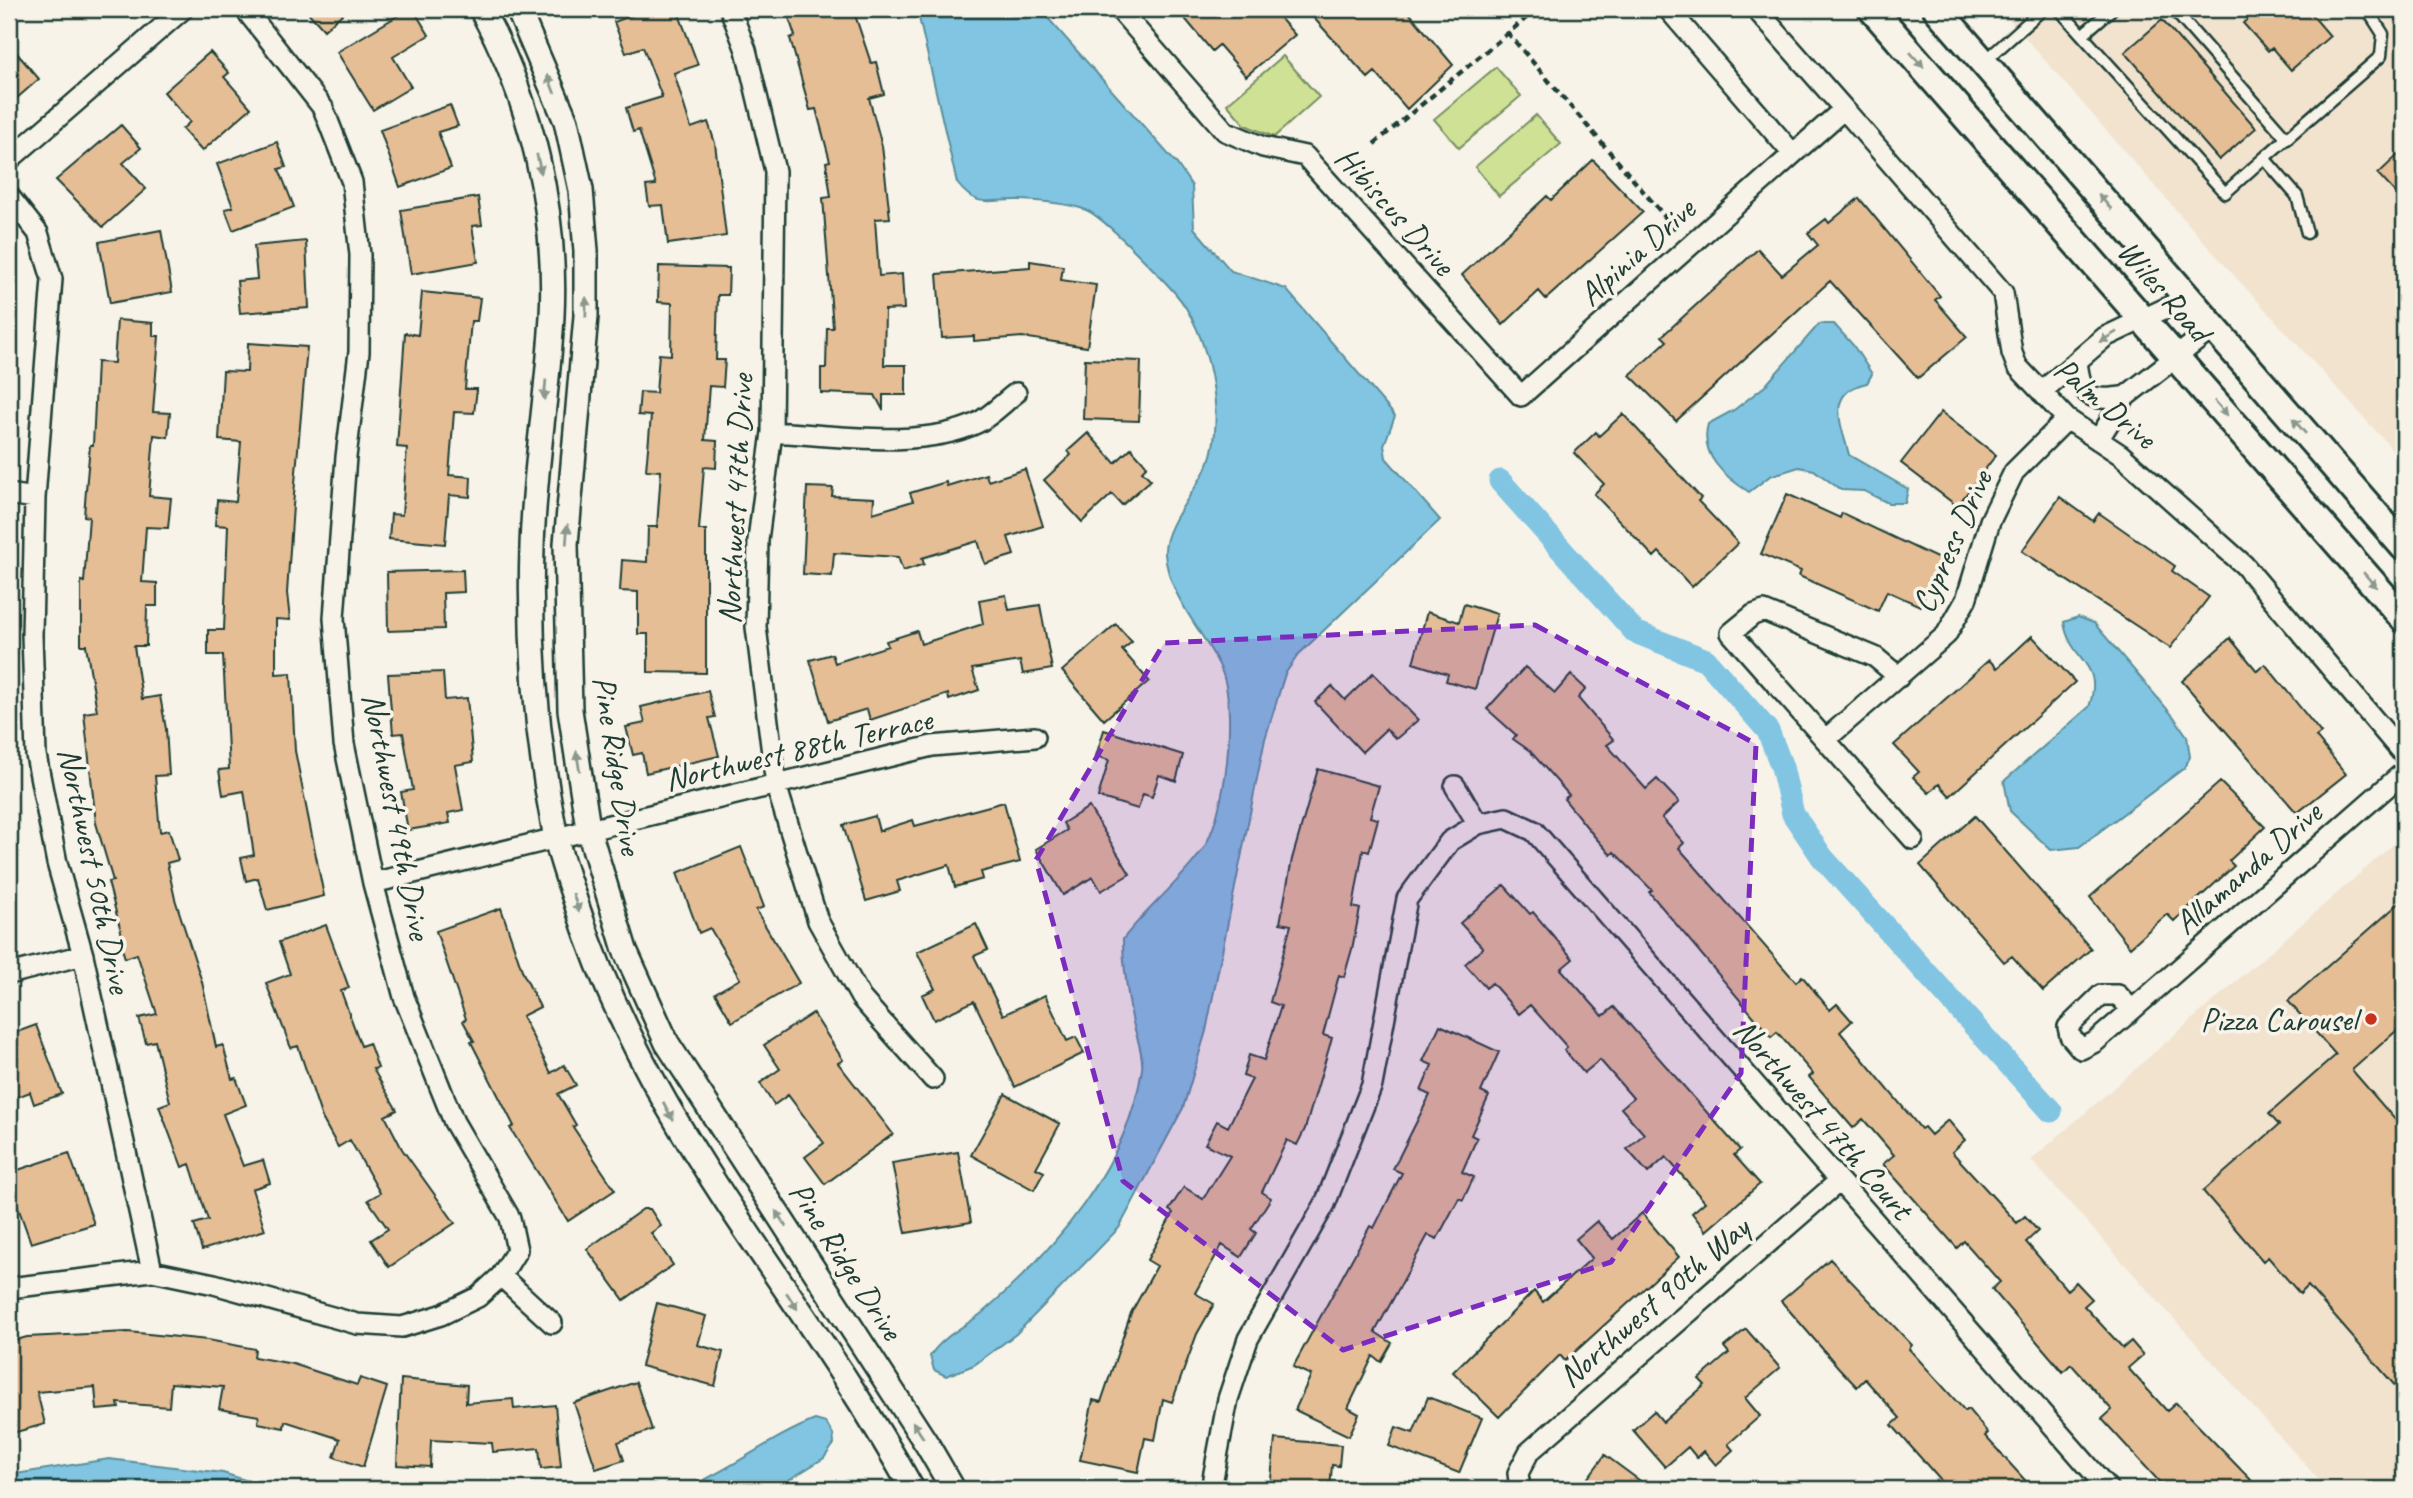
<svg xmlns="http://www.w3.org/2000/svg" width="2413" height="1498" font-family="Caveat,sans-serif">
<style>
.built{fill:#f2e3cf}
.green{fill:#cfe195;stroke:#778f64;stroke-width:2}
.water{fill:#81c5e2;stroke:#5a8f9c;stroke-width:2}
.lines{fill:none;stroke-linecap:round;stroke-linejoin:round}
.canal{stroke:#81c5e2;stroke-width:23}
.building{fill:#e6be96;stroke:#1f3d34;stroke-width:2}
.service-casing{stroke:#1f3d34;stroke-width:15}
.minor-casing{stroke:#1f3d34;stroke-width:24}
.tertiary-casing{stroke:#1f3d34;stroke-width:28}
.secondary-casing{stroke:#1f3d34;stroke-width:32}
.path{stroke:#1f3d34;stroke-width:4.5;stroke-dasharray:7 5;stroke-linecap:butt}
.service{stroke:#f7f3e8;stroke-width:10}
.minor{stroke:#f7f3e8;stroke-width:19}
.tertiary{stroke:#f7f3e8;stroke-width:23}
.secondary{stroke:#f7f3e8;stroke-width:26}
.oneway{fill:#8b988e}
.marked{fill:#7b2cbf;fill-opacity:0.2;stroke:#7b2cbf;stroke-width:5;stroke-dasharray:14 9;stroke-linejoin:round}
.poi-dot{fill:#c8321e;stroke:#f7f3e8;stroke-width:2.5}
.labels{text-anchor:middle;stroke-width:7;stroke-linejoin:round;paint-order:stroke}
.street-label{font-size:33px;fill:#1f3d34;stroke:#f7f3e8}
.poi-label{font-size:33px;fill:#1f3d34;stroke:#f7f3e8;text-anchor:end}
</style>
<rect width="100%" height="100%" fill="#f7f3e8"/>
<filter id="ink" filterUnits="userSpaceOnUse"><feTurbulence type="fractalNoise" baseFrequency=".0143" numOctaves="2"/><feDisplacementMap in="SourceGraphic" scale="14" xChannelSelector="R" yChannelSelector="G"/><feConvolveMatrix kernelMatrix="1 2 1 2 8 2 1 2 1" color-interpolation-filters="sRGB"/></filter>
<g filter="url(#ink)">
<path class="built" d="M2000,9H2404V466L2387,443L2211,250Z
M2404,835V1489H2327L2031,1160Z"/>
<path class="green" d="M1283,56L1319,97L1274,137L1245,125L1227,104Z
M1496,67L1521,96L1459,148L1434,119Z
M1536,115L1561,144L1499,196L1475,167Z"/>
<path class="water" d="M917,9H1040L1177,164L1192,186L1194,228L1231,271L1286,289L1395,416L1384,445L1386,458L1440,520L1298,655L1285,674L1265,739L1206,1031L1183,1108L1119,1228L1016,1334L974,1365L946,1376L934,1370L930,1356C943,1336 963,1328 982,1313C1054,1251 1128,1166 1142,1069C1144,1054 1135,1033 1132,1018C1127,991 1123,966 1123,939C1147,908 1178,884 1201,852C1226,819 1239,705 1220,667C1203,631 1168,595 1165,554C1163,526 1198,489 1208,464C1227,417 1208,330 1175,293C1160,276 1104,217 1086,210C1072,204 1034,200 1018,200C989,199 978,210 957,183Z
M1819,324H1834L1853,345L1872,374L1867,383C1824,392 1842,426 1849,455L1908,489L1905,503H1888L1864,491L1841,490L1814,470L1799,467L1770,476L1749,492C1725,477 1699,455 1708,424L1734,410L1765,386Z
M2078,617L2094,623L2174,717L2187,736L2190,757L2184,768L2079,847L2051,850L2010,811L2004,781L2089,707C2105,660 2070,663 2064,622Z
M815,1420L826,1423L833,1434L834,1444L824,1458L774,1489H685C731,1470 769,1438 815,1420Z
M109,1459L223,1473L273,1489H9V1475Z"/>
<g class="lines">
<path class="canal" d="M1500,481L1635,632L1706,660L1768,731L1782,767L1793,814L1822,857L2051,1111"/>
</g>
<path class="building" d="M305,9H348L324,30Z
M409,9H413L429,35L393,57L411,87L373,110L337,52Z
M649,9H677L698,65L674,73L691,128L708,122L715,143L726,236L668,244L663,205L649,206L646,186L656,185L639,130L633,132L626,108L662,97L643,47L626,53L614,22Z
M786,9H853L871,63L876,62L884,94L869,98L882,146L890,218L875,219L879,276L902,274L904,309L885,310L884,365H906V395H883V410L875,395L821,393V368H826L827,328H833L823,198L831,197L826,162L830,161L816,109L810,110L790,38L795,36Z
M1177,9H1272L1295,35L1246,76L1219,45L1212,51Z
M1323,9H1406L1453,65L1407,109L1375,72L1368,78L1313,17Z
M2239,9H2307L2330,36L2291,70L2272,48L2268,51L2243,23L2248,19Z
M2162,20L2256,128L2219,160L2125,52Z
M9,44L39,79L9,105Z
M210,52L229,73L224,77L251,108L202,151L182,129L190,122L164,92Z
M450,105L458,126L438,132L451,168L400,187L380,130Z
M121,125L141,148L123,163L146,189L103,227L56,180Z
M277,142L286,167L279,169L294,207L233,230L225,209L233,207L217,164Z
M2404,149V202L2378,174Z
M1593,160L1643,212L1546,299L1539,291L1503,325L1462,275L1547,196L1551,200Z
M478,197L482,225L472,226L478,262L411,274L401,210Z
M1859,198L1940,296L1935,300L1967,337L1918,378L1830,281L1676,421L1630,375L1667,341L1662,336L1758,249L1782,275L1818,245L1808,233L1826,219L1829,223Z
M161,230L172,292L110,303L99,242Z
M306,241L309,308L240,313L237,281L257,279L254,246Z
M1030,261L1063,266L1061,280L1096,285L1087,347L1022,337L974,341V336L942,338L937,274L1030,267Z
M659,266L729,268L728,295H718L716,360H725L723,387L709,386L705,440L717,441L716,468L704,467L699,530H706V673L648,672V634H638V592L620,591L622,560L647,562L648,527H657L661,471L646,470L651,416L638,415L640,392L656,393L659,354L671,355L672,303L658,302Z
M422,292L480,298L477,321H471L465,389H477L474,413L454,412L449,475L471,477L470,497L449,495L445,544L389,539L391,514L402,515L407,448L397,447L405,333L418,335Z
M117,320L153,323V336H159L153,412L170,413L168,437L154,435L149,496L171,498L168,528L146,527L142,582L157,583V606H147L146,646H134L142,699L160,696L166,729L169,775L155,776L160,832L169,830L178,860L167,863L175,899L202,982L216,1047L223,1045L232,1079L236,1078L246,1105L223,1114L243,1166L263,1160L270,1183L252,1189L265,1230L202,1250L194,1224L208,1220L190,1164L182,1167L159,1106L170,1102L155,1041L146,1043L139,1018L157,1014L137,954L125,958L118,936L122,935L108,882L113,881L96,823L84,713L97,711L86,645H81V581L84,582L89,517L84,516L86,490L90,445H93L97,362L114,363Z
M248,343L307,347L293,506L287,593L290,620L276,619V674L291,673L295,751L324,896L267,910L258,878L246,881L241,858L254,855L244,791L223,795L219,770L229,769L223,655H208V630H224L228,526L215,525L217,500L236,502L241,442L219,440L223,371L247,372Z
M1085,359L1141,361L1139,421L1083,419Z
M1941,412L1996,455L1957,506L1901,463Z
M1623,414L1701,498L1698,501L1738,543L1692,587L1659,552L1654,557L1594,494L1604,484L1574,453L1596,432L1599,436Z
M1088,433L1115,463L1131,448L1147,466L1142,471L1151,480L1122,505L1112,494L1082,522L1044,480L1071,455L1068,451Z
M1025,469L1043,526L1008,537L1014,555L985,564L978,541L922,558L924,564L903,571L898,557L834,553L832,576L803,574L807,487L833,488L832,496L874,498L873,513L913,501L910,493L946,482L947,486L986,474L988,481Z
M1787,494L1840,518L1842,513L1941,560L1920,606L1887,591L1878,611L1799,576L1801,571L1761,554Z
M2060,497L2093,521L2099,513L2175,566L2172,571L2209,597L2170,648L2022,551Z
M463,570L464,592L443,593L444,629L388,631L387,572Z
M1006,595L1009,610L1040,605L1052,669L1023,674L1020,661L972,669L979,690L949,700L948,694L870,720L867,709L828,721L810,660L832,654L835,663L888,646L886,641L917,631L921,644L983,624L979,600Z
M1464,604L1497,614L1475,689L1446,681L1448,674L1413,663L1427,612L1459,622Z
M1116,624L1132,642L1122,650L1149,681L1104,720L1062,671Z
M2032,636L2075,682L1950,796L1939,784L1929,793L1913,777L1919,772L1894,745L1989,660L1997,668Z
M2230,638L2257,671L2265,664L2321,733L2316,737L2346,774L2297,813L2182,681Z
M1525,667L1555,693L1571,675L1586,689L1578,698L1614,740L1607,745L1646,789L1657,779L1679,802L1662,818L1684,843L1679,848L1796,982L1802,976L1830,1010L1837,1004L1852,1021L1840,1032L1921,1129L1924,1127L1931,1135L1948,1120L1965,1140L1952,1152L2017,1223L2025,1216L2038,1231L2026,1242L2067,1290L2076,1282L2092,1299L2084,1306L2123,1348L2131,1341L2143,1355L2128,1368L2167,1411L2176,1403L2251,1480L2241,1489H2166L2102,1419L2112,1410L2071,1364L2063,1372L1992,1289L2000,1282L1964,1241L1957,1248L1883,1164L1894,1155L1863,1119L1853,1128L1809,1077L1813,1074L1777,1032L1771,1037L1649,892L1652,890L1614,852L1611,855L1595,837L1564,799L1569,795L1530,751L1513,739L1516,735L1487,709Z
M443,672L445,700L467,698L473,762L455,765L463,810L448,813L450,823L408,830L401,792L413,790L403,733L393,734L388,674Z
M1373,673L1418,720L1396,739L1386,729L1362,752L1315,702L1332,686L1345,700Z
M708,691L715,717L709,718L719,756L646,773L642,753L633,755L626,727L645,723L641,707Z
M1104,730L1183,755L1176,781L1159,775L1152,797L1143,794L1138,809L1098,797L1109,760L1096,756Z
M1318,769L1379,786L1370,817L1378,819L1369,852L1363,850L1353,907L1360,909L1352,949L1344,977L1339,975L1323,1035L1332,1038L1305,1129L1297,1145L1287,1140L1262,1192L1271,1198L1251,1229L1256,1233L1241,1257L1222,1245L1195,1293L1214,1304L1197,1334L1172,1402L1163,1399L1155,1440L1145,1438L1138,1472L1080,1460L1093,1400L1101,1402L1131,1313L1157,1266L1147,1260L1173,1213L1169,1210L1184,1187L1203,1199L1230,1156L1205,1144L1217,1121L1228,1127L1252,1079L1243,1076L1249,1055L1264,1060L1281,1006L1270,1002L1291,925L1280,923L1292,859Z
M2220,782L2265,827L2229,861L2234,866L2174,921L2167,914L2130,947L2090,897Z
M1004,802L1020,862L981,872L983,879L955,887L949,865L897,881L900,891L866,901L843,825L875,816L879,831L913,820L915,826Z
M1089,807L1130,874L1101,891L1093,877L1063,895L1036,849L1067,830L1063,823Z
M1975,816L2091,949L2043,991L2012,956L2004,962L1920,865Z
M741,847L764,907L756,910L799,983L732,1022L715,993L740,979L710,928L699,933L677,873Z
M1504,885L1530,914L1533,912L1573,959L1561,969L1603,1016L1614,1007L1740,1150L1734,1155L1760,1184L1706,1231L1692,1213L1705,1202L1666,1157L1648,1173L1627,1149L1644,1134L1621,1108L1633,1098L1600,1060L1584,1073L1564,1050L1567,1047L1530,1005L1519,1014L1492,983L1486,988L1465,964L1483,948L1460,923Z
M2404,899V1024L2352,1070L2404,1130V1396L2308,1286L2300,1294L2268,1257L2263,1261L2203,1191L2279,1125L2269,1114L2336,1055L2288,1001Z
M501,908L523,973L540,1007L522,1016L551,1073L564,1065L576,1085L558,1094L576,1125L573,1127L615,1190L568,1221L510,1128L514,1126L471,1042L474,1041L463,1021L466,1019L436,931Z
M976,924L988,950L974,956L1003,1015L1045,995L1067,1041L1076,1037L1084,1053L1015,1087L974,1001L934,1020L922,995L935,989L917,952Z
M326,925L349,988L341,991L361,1046L369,1043L378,1068L373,1069L397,1110L385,1116L402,1149L455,1223L389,1267L371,1240L388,1229L368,1200L380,1193L350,1140L338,1147L322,1118L298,1046L291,1048L266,983L290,974L279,942Z
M813,1013L843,1060L838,1063L893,1134L825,1184L805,1157L824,1143L788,1095L774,1105L760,1083L780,1069L764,1045Z
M36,1025L62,1094L34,1104L30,1092L9,1100V1035Z
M1440,1025L1499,1052L1481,1092L1489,1096L1471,1135L1477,1138L1462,1172L1474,1177L1463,1200L1459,1198L1437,1239L1428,1235L1375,1332L1392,1343L1381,1362L1373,1356L1348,1408L1359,1414L1349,1436L1295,1410L1311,1375L1293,1367L1370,1226L1374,1228L1402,1173L1393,1169L1430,1095L1421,1091L1432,1065L1423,1061Z
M1005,1094L1060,1124L1036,1168L1044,1172L1034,1190L971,1155Z
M958,1152L971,1222L906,1233L892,1163Z
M69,1153L94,1224L31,1243L9,1182V1173Z
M643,1209H650L661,1226L651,1233L673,1265L624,1300L587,1249Z
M1642,1213L1679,1257L1565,1361L1560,1355L1499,1417L1453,1372L1534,1291L1543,1302L1592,1258L1576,1239L1597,1221L1613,1239Z
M1830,1259L1912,1345L1909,1349L1965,1411L1968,1409L1988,1433L1985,1436L2033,1489H1948L1892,1425L1900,1418L1865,1379L1857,1387L1839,1368L1781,1301Z
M657,1303L706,1316L698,1345L723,1352L715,1386L641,1366Z
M1746,1329L1780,1368L1745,1398L1760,1416L1728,1444L1733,1450L1716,1465L1704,1451L1697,1458L1688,1447L1665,1467L1633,1430L1654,1411L1663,1422L1705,1385L1699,1379L1729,1353L1724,1347Z
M128,1332L208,1340L255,1349L254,1357L293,1364L357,1385L360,1378L387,1387L363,1467L334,1457L340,1439L285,1421L284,1428L258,1423L259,1416L219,1409L223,1387L171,1383L169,1407L118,1403L119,1408L97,1410L95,1387L37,1392L45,1424L9,1434V1342L27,1337Z
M401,1379L467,1385L466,1403L513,1399L514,1409L555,1405L561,1467L541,1469L539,1448L493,1452L492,1443L431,1440L430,1467L397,1465Z
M636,1382L652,1430L618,1442L624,1460L596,1469L574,1403Z
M1428,1397L1482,1418L1459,1473L1389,1446L1396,1427L1413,1433Z
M1275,1439L1341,1445L1339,1466L1332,1465L1330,1489H1270Z
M1605,1455L1651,1489H1600L1587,1479Z"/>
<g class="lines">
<defs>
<path id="service" d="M2059,9L2082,35L2112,9
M2173,9L2287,139
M2082,35L2225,193L2264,158
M1984,62L2043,9
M2307,233L2297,196L2264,158L2381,56L2383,34L2367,9"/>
<path id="minor" d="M245,9L323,108L352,182L360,255L359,352L346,457L334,618L344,744L373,883L404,997L454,1122L510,1218L517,1250L501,1276L552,1323
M730,9L746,50L775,171L772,432L758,540L756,627L776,785L818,921L861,998L933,1079
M1119,9L1225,131L1263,147L1305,156L1521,396L1793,154
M1668,9L1793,154L1844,109L2003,293L2012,353L2017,366L2067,419L2121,455L2244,565L2404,755
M1756,9L1844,109
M9,160L183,9
M9,196L38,233L52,279L35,498L32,635L36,755L57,863L83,955L152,1271
M2077,361C2081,398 2090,402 2126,396
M2041,392L2105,337L2187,298
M772,432C833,435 921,450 977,423C991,416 1004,402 1016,393
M2098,440L2126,396L2213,328
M9,494L35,498
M1899,677L1875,657L1764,611L1753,615L1731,633L1913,839
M1826,739L1946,635L1966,600L1990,521L2014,472L2067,419
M1455,786L1478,824
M373,883L932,746L1035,737
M9,974L83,955
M2132,1010L2118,995H2101L2068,1027L2070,1036L2081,1049L2095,1042L2132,1010L2404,772
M9,1288L152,1271L214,1284L357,1324L402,1327L441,1315L478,1297L501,1276
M1213,1489V1478L1228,1399L1248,1339L1325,1204L1372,1085L1407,899L1450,841L1478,824L1506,818L1534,831L2108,1489
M1520,1489L1518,1473L1529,1452L1838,1182"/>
<path id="tertiary" d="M481,9C532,101 557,211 552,316C548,393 534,470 532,547C529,644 536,738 555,833C560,859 570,884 578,909C649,1130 803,1291 912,1489
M518,9L566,121L581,190L586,251V316L566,544L570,710L588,828L625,950L667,1043L928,1446L953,1489"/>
<path id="secondary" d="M1872,9L2404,619
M1937,9L2404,547"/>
</defs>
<use href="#service" class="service-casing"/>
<use href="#minor" class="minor-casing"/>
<use href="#tertiary" class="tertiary-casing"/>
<use href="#secondary" class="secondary-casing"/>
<path class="path" d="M1507,32L1678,232
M1374,144L1537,9"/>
<use href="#service" class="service"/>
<use href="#minor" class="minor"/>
<use href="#tertiary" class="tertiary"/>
<use href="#secondary" class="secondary"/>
</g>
<defs><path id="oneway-solid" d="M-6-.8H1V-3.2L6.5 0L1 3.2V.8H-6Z" transform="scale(1.75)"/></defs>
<g class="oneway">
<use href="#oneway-solid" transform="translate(1917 60) rotate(49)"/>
<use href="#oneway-solid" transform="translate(551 84) rotate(-111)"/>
<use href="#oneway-solid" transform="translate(539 164) rotate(77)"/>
<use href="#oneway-solid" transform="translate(2105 202) rotate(-131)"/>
<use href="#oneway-solid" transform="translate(586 307) rotate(-89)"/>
<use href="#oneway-solid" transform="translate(2108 337) rotate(149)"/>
<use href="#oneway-solid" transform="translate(545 390) rotate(95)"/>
<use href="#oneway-solid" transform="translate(2221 408) rotate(49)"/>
<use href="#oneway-solid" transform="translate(2299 426) rotate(-131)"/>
<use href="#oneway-solid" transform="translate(567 534) rotate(-86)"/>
<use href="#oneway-solid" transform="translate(2370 580) rotate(49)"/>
<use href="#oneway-solid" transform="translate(578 761) rotate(-99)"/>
<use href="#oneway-solid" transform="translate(576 903) rotate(72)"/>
<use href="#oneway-solid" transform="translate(668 1111) rotate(62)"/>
<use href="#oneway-solid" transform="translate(781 1219) rotate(-123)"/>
<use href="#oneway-solid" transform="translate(792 1301) rotate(57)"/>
<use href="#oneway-solid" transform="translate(918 1430) rotate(-123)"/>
</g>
</g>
<path class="marked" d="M1535,625L1756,744L1741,1073L1611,1262L1343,1350L1123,1181L1036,860L1164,643Z"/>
<circle class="poi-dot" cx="2371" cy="1019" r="7"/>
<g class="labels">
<g class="street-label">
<text transform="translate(1396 210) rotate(48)" y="12">Hibiscus Drive</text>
<text transform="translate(1636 251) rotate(-42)" y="12">Alpinia Drive</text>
<text transform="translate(2165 290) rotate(49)" y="12">Wiles Road</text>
<text transform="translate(2106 402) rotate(40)" y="12">Palm Drive</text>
<text transform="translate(734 499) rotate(-87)" y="12">Northwest 47th Drive</text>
<text transform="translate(1951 541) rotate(-66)" y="12">Cypress Drive</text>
<text transform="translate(798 748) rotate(-13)" y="12">Northwest 88th Terrace</text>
<text transform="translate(619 765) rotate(81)" y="12">Pine Ridge Drive</text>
<text transform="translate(398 816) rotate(79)" y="12">Northwest 49th Drive</text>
<text transform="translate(2247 867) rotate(-41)" y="12">Allamanda Drive</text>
<text transform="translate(96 870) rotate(78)" y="12">Northwest 50th Drive</text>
<text transform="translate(1824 1118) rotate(49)" y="12">Northwest 47th Court</text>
<text transform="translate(847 1260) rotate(57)" y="12">Pine Ridge Drive</text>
<text transform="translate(1653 1301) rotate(-41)" y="12">Northwest 90th Way</text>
</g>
<g class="poi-label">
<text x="2357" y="1031">Pizza Carousel</text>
</g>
</g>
<rect width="2413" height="1498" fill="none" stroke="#f7f3e8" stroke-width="35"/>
<rect x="18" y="18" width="2378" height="1463" fill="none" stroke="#1f3d34" stroke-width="2.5" filter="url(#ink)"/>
</svg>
